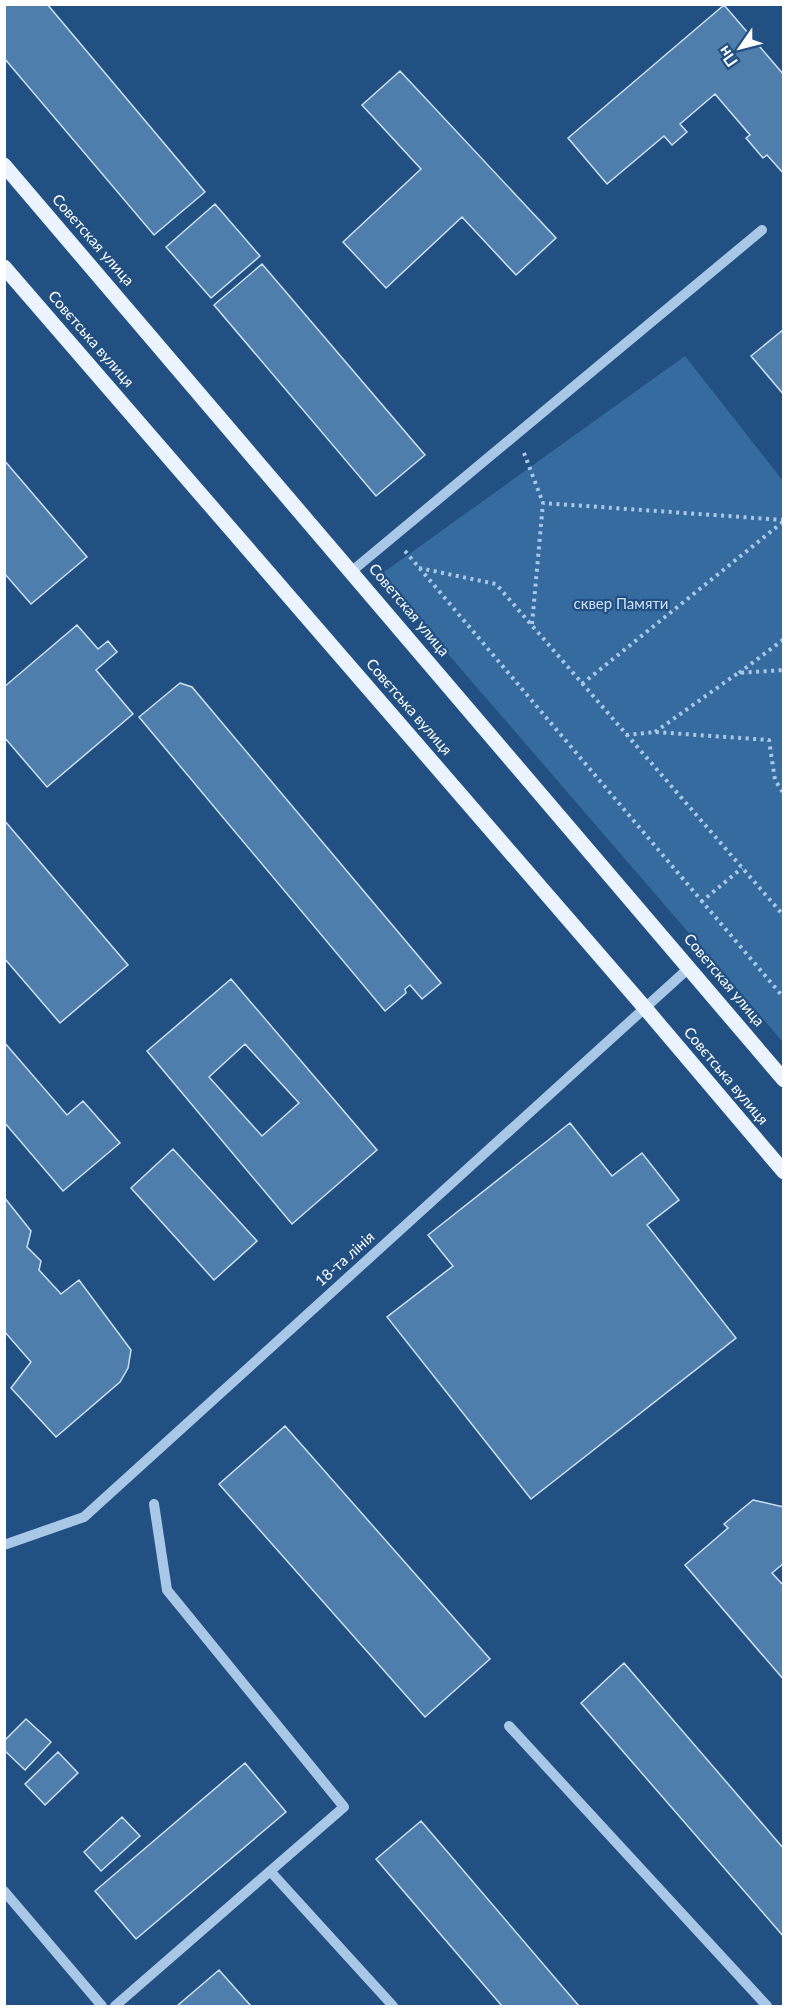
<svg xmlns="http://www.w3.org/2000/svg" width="788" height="2011" font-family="Lato,sans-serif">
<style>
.green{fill:#366ba0}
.building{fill:#4f7dac;stroke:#cde1f6;stroke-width:1.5;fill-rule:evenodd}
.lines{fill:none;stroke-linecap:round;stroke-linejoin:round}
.path{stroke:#a9c8e8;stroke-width:4;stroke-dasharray:3 4.5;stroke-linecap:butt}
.minor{stroke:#a9c8e8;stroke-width:10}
.major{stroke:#ebf3fe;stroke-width:15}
.labels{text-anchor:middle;stroke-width:4.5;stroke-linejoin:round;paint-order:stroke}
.street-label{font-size:15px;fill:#fff;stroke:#225082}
.park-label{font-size:15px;fill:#cde1f6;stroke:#225082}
</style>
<rect width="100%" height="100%" fill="#225082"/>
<path class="green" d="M685,356L783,481V1042L380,575Z"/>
<path class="building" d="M4,4H47L205,192L154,235L4,58Z
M724,5L784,75V174L767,155L763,158L746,138L750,135L715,94L680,124L687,132L672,145L664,136L607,184L568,138Z
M400,71L556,238L516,275L462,217L386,288L343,242L421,169L362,105Z
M215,204L260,256L211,298L166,247Z
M262,264L425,455L376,496L214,305Z
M784,329V395L751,356Z
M4,460L87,557L31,604L4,573Z
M77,625L98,649L108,641L117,652L96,670L133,714L47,787L4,737V687Z
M180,683L192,687L441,983L422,999L410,985L405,989L406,993L385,1011L139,717Z
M4,820L128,965L60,1023L4,958Z
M231,979L377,1150L292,1224L147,1051ZM245,1044L299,1103L262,1136L209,1077Z
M4,1042L67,1115L83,1101L120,1143L63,1191L4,1122Z
M570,1123L612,1176L642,1153L679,1200L647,1225L736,1338L531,1499L387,1317L453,1266L428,1235Z
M173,1149L257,1241L214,1280L131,1188Z
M4,1197L31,1231L27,1247L41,1261L39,1270L61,1294L79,1280L131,1350L128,1368L120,1382L56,1437L11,1388L31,1362L4,1331Z
M285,1426L490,1659L425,1717L219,1484Z
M753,1500L784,1507V1563L772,1573L784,1586V1680L685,1565L728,1528L724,1524Z
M624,1663L784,1849V1937L581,1703Z
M26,1719L51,1742L25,1770L4,1750V1741Z
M58,1752L78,1773L45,1805L25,1784Z
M245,1763L286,1812L136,1939L95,1891Z
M122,1817L140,1836L101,1871L84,1852Z
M421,1821L579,2006H502L376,1859Z
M219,1970L251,2006H177Z"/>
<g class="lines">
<path class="path" d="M524,453L543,503
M405,551L784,998
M419,568L496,584L784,916
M532,624L543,503L784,520
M739,673L784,639
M582,684L784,521
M655,732L738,673L784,670
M626,735L655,732L769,740L775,780L784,794
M701,902L742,868"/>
<path class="minor" d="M352,571L762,230
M4,1545L84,1517L690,967
M509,1726L767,2006
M270,1871L393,2006
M4,1891L102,2006
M115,2006L344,1807L167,1590L154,1504"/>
<path class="major" d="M4,165L784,1080
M4,267L645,1008L784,1172"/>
</g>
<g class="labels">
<g class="street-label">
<text transform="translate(93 240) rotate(49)" y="5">Советская улица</text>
<text transform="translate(91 339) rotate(49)" y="5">Совєтська вулиця</text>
<text transform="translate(409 610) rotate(50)" y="5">Советская улица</text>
<text transform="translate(409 707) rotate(49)" y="5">Совєтська вулиця</text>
<text transform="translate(724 980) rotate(50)" y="5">Советская улица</text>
<text transform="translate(726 1076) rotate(50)" y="5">Совєтська вулиця</text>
<text transform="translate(345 1259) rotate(-42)" y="5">18-та лінія</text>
</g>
<g class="park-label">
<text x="621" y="609">сквер Памяти</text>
</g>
</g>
<rect width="788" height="2011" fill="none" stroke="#ffffff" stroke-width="12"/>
<g transform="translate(740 48) rotate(235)" stroke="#225082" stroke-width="4.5" paint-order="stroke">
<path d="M0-4.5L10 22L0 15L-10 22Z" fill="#ffffff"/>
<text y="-9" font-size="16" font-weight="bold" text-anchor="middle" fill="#ffffff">Пн</text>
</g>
</svg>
